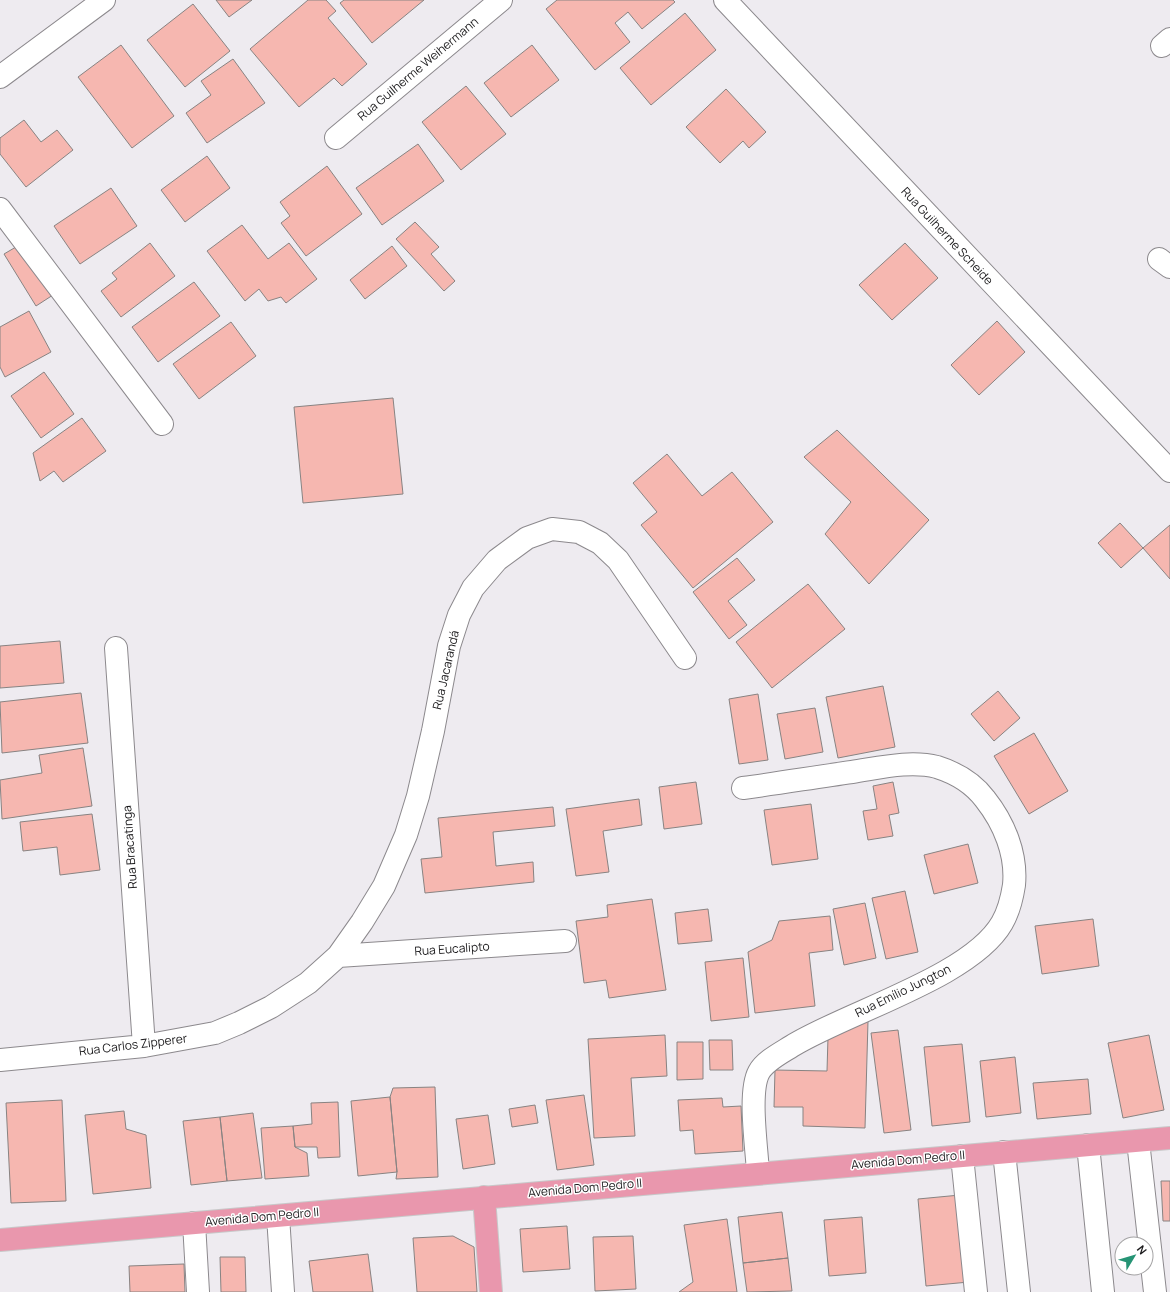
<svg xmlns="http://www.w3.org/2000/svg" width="1170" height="1292" font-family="Manrope,sans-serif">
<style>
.building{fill:#f6b7b0;stroke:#888382}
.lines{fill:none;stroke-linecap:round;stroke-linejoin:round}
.minor-casing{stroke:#8c898d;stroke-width:24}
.major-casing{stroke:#c8c8c9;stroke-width:24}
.minor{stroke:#fff;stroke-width:22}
.major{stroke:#e997ad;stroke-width:22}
.labels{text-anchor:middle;stroke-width:3;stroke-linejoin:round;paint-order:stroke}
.street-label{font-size:12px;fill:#1b1a1c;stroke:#fff}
</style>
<rect width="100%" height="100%" fill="#eeebf0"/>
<path class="building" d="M216,0H252L229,17Z
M308,0H326L336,11L328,18L367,64L342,86L334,78L299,107L250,49Z
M344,0H424L372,43L340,3Z
M557,0H673L675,2L642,29L628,12L615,23L630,42L595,70L546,9Z
M193,4L230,51L185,87L147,40Z
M685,13L716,50L651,105L620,68Z
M121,45L174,116L132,148L78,77Z
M532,45L559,80L511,117L484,83Z
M233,59L265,103L207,143L186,113L211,95L201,81Z
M466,86L506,134L461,170L422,122Z
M726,89L766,132L749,148L743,141L720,163L686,127Z
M24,120L41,142L57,130L73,150L26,187L0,154V138Z
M418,144L444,181L382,225L356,188Z
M207,156L230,188L185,222L161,190Z
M327,166L362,214L306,256L281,223L290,216L280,202Z
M111,188L137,226L80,264L54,226Z
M415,222L439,247L431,254L455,281L444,291L396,239Z
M242,225L268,259L289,243L317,279L286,303L281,297L268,301L259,289L245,301L207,251Z
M150,243L175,276L121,317L101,291L117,279L112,273Z
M905,243L938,278L892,320L859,285Z
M21,244L53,295L36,306L4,254Z
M392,246L407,266L365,299L350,280Z
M194,282L220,316L158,362L132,327Z
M29,311L51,352L5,377L0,367V327Z
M997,321L1025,352L979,395L951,365Z
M231,322L256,356L199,399L173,364Z
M44,372L74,414L41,438L11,396Z
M393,398L403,494L303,503L294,407Z
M82,418L106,451L63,482L54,471L40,481L33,453Z
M837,430L929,520L869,584L825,534L851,502L804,457Z
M667,454L702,496L732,472L773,522L693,588L641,525L657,512L633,483Z
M1120,523L1143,548L1121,568L1098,543Z
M1170,525V579L1143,548Z
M737,558L755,580L728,601L747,625L729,639L693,592Z
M808,584L845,629L772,688L736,642Z
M60,641L64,683L0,688V646Z
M883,686L895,747L838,758L826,697Z
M998,691L1020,718L994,741L971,714Z
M81,693L88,743L2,753L0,702Z
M758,694L768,760L739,764L729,699Z
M815,708L823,752L785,759L777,714Z
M1034,733L1068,791L1029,814L994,756Z
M83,748L92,806L2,819L0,780L42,773L39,755Z
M696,782L702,824L664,829L659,787Z
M893,782L899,813L889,815L893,836L868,840L863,811L877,809L873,786Z
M639,799L642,825L603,831L609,872L576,876L566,809Z
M811,804L818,859L772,865L764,810Z
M553,807L555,826L493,832L496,866L533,862L534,882L425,893L421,859L442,857L438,818Z
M92,814L100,870L60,875L57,847L23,851L20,822Z
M968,844L978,883L934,894L924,855Z
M905,891L918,952L886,959L872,898Z
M652,899L666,990L609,998L606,980L584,983L576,921L608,917L607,905Z
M865,903L876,958L844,965L833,909Z
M708,909L712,941L678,944L675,913Z
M830,916L833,950L809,953L815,1006L755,1013L748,952L772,940L779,921Z
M1093,919L1099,966L1042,974L1035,926Z
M743,958L749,1017L711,1021L705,962Z
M868,1021L865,1128L803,1126V1107H774L775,1070L827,1071L828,1037Z
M898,1030L911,1130L884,1133L871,1033Z
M665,1035L667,1076L631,1078L635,1136L594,1138L588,1039Z
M1149,1035L1164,1110L1123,1118L1108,1043Z
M709,1040H732L733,1070H710Z
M677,1042H703V1079L677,1080Z
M962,1044L970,1122L932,1126L924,1047Z
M1015,1057L1021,1113L986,1117L980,1061Z
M1088,1079L1091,1114L1037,1119L1033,1083Z
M435,1087L438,1177L396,1179L397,1172L390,1097L393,1088Z
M584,1095L594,1165L557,1170L546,1100Z
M390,1097L397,1172L358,1176L351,1101Z
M722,1098L723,1107L741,1106L743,1151L695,1154L693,1130L680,1131L678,1100Z
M62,1100L66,1201L11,1203L6,1103Z
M338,1102L340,1157L318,1158L317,1147H295L293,1126L312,1124L311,1103Z
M535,1105L538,1123L512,1127L509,1109Z
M124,1111L126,1129L146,1135L151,1188L93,1194L85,1115Z
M253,1113L262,1178L227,1181L220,1117Z
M488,1115L495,1164L463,1169L456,1119Z
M220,1117L227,1181L191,1185L183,1121Z
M293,1126L295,1147L307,1153L309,1176L265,1179L261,1128Z
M1161,1181H1170V1221H1163Z
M960,1195L969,1282L926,1286L918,1199Z
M782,1212L788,1258L743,1263L738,1217Z
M862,1217L866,1273L829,1276L824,1220Z
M727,1219L737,1292H679L693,1282L684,1225Z
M567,1226L570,1269L523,1272L520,1229Z
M453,1236L474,1247L477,1292H417L413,1238Z
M633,1236L636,1289L595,1291L593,1237Z
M368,1254L373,1292H313L309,1261Z
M220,1257H245L246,1292H221Z
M788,1258L792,1291L747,1292L743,1263Z
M184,1264L185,1292H130L129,1266Z"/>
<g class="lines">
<defs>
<path id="minor" d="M725,0L1170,471
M1162,46L1170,39
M0,77L104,0
M336,138L501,0
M0,209L162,424
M1159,259L1170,267
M116,648L144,1046
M743,788C780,783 816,777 852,772C879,768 910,760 937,767C956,773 973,783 985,799C1004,823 1017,854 1014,885C1012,898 1009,911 1002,923C971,977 847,1012 792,1046C781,1053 765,1061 759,1072C748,1092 757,1149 758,1173
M338,956L565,941
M0,1060L144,1046L215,1033L239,1023L271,1007L308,983L338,956L362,922L384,886L406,835L418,796L433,731L449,646L459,615L473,588L497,560L527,538L552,529L579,532L600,543L618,560L685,658
M1138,1141L1155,1292
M1088,1145L1103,1292
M1004,1152L1019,1292
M962,1156L976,1292
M278,1216L283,1292
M194,1223L198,1292"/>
<path id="major" d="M484,1197L491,1292
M0,1240L1170,1138"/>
</defs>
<use href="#minor" class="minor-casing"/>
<use href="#major" class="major-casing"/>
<use href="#minor" class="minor"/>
<use href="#major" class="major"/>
</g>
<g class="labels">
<g class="street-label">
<text transform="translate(418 69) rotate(-40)" y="4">Rua Guilherme Weihermann</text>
<text transform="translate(947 236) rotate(47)" y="4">Rua Guilherme Scheide</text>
<text transform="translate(446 670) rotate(-77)" y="4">Rua Jacarandá</text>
<text transform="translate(130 847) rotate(-94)" y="4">Rua Bracatinga</text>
<text transform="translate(452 949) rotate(-4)" y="4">Rua Eucalipto</text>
<text transform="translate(903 991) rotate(-26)" y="4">Rua Emílio Jungton</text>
<text transform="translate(133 1045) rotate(-7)" y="4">Rua Carlos Zipperer</text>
<text transform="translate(908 1160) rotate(-5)" y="4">Avenida Dom Pedro II</text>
<text transform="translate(585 1188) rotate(-5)" y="4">Avenida Dom Pedro II</text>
<text transform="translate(262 1217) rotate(-5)" y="4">Avenida Dom Pedro II</text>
</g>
</g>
<g transform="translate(1134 1256) rotate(52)"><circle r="19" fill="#ffffff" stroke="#a4a3a4"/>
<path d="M0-3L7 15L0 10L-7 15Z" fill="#269475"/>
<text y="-6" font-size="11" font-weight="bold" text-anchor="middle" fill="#1b1a1c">N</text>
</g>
</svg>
